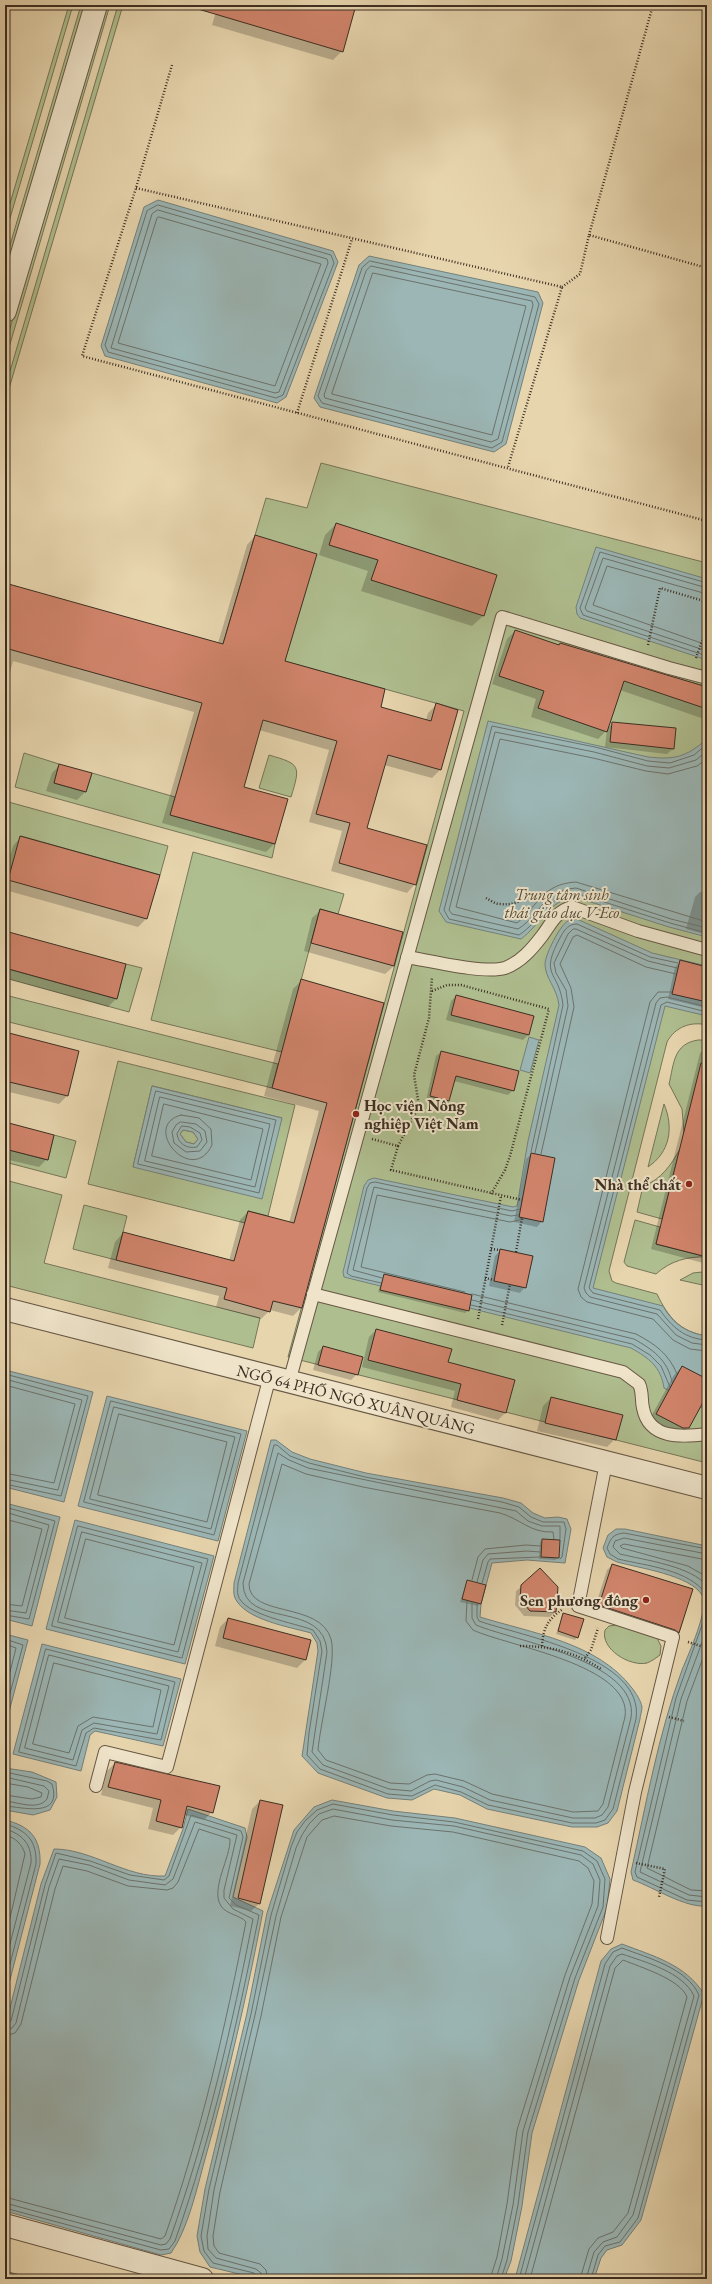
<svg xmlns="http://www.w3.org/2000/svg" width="712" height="2284" font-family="'EB Garamond',serif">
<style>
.green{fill:#afbe8f;stroke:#767658;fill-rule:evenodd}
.water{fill:#9bb6b5;stroke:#75807a;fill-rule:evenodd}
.shadow{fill:#0003}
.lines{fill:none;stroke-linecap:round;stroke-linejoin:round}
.shore{stroke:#6c726c;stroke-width:1}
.building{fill:#d0846b;stroke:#3c2e22}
.lane-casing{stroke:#675845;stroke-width:14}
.street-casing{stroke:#675845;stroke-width:24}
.path{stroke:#3c2e22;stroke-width:2.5;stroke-dasharray:1 2;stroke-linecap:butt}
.lane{stroke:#efe4ca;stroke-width:12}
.street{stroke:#efe4ca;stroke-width:22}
.poi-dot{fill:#8f2418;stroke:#efe4ca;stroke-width:1.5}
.labels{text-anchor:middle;stroke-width:4;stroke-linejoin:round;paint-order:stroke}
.park-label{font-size:16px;font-style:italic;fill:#534b38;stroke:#efe4ca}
.poi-label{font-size:16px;font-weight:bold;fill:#3c2e22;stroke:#efe4ca;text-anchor:end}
.street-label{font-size:16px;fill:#3c2e22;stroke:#efe4ca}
</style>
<rect width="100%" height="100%" fill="#e7d5ae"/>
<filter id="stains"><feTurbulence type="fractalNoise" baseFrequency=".005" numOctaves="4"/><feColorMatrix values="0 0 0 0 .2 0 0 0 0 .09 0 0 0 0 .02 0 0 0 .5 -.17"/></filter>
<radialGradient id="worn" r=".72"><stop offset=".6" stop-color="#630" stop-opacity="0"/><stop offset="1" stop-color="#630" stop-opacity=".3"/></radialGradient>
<path class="green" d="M69,5H73L5,235V220Z
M81,5H86L5,277V262Z
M106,5H110L5,361V345Z
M118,5H123L5,402V388Z
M321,463L707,563V1025C691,1021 675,1027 667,1042L609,1271L612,1281L616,1283L657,1294C668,1317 680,1332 707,1336V1463L288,1357L464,711L223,644L266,498L307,508Z
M24,753L59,764L54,783L86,792L92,773L175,797L171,815L275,844L272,858L15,787Z
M269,755C300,764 301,765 291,797L259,788Z
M5,801L168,846L160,875L21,836L8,880L5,879Z
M193,852L344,894L338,914L320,909L282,1052L151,1020Z
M126,964L142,968L129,1012L5,978V968L117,999Z
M5,995L278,1064L272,1088L5,1021Z
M698,1040H707V1047L684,1133L682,1109L669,1084C674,1064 673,1044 698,1040Z
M118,1061L295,1105L268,1216L248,1211L245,1223L88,1184ZM152,1086H153L282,1118L133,1167Z
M664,1104C674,1128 670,1152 648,1167Z
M183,1130L193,1132L198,1139L194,1144L186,1142L180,1134Z
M54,1135L76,1141L66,1178L5,1162V1149L48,1160Z
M680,1149L662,1219L637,1212L643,1186C661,1180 671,1165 680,1149Z
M5,1180L62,1195L44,1263L260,1318L253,1348L5,1285Z
M84,1205L127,1216L116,1260L73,1249Z
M635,1220L660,1227L656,1244L707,1257C688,1256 670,1261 656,1274L627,1266L624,1262Z
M702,1272L707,1273V1286L680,1280L693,1273Z
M624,1624L657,1638L661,1646L660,1655C656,1658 652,1661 647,1663C630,1667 600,1649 605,1630L609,1626Z
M5,2271L35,2279H5Z"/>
<path class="water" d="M158,200L333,251L338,262L286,397L277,403L105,356L101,346L144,207Z
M369,256L538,292L543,303L506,444L494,452L320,407L314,398L359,265Z
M596,547L707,579V660L580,618L577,614L576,607Z
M488,721L648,757C675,760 686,757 707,739V937L669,927L575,897C549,900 540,925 521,939L446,922L439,911Z
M577,919L652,953L707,966V1016L665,1006L593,1288L663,1306C673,1324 687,1333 707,1336V1410L664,1388C661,1367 649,1358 631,1348L344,1277L343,1272L364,1186L368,1180L374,1178L513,1207L517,1206L528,1141L559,1005C557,988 545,978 545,964C545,955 560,925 568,921C570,920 575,920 577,919Z
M529,1037L539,1040L530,1073L520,1070Z
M152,1086L282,1118L262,1199L133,1167ZM183,1130L193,1132L198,1139L194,1144L186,1142L180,1134Z
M5,1370L93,1392L64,1502L5,1487Z
M107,1396L247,1431L218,1541L78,1506Z
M271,1440H276L292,1452L310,1459L366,1473L503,1498L521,1503L533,1513L545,1518L558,1517L567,1519L571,1529L565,1563L527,1560L492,1563L481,1604L480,1617C532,1633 598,1643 632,1688C636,1693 641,1701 642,1707C642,1711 640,1716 640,1719L617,1811L608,1823L597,1827H572L487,1809L460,1795L434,1789L412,1800L387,1798L318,1773L302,1756L318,1651L317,1643L311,1633C290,1627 245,1620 235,1598C233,1594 234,1588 234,1583Z
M5,1503L60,1517L32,1626L5,1619Z
M75,1520L214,1556L185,1664L46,1629Z
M616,1529H625L707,1546V1906C685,1908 655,1888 633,1880L631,1872C646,1805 658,1735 682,1670C688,1655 710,1608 702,1595C690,1575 639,1568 617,1562L607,1557L603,1548L608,1535Z
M5,1634L28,1640L5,1727Z
M42,1644L181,1679L163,1746L95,1731L90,1735L81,1771L13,1754Z
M5,1768L32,1772L56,1782L57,1797L50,1810L33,1815L5,1810Z
M332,1800L393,1811L455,1818L585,1847L601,1858L610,1879L607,1908L579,1980L532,2133L522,2206L511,2261L504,2279H260L210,2267L200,2252L197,2236L205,2189L247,2013L267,1913L294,1830L314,1807Z
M188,1809L245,1828L247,1837L233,1897L263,1911C247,1995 228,2078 205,2159C197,2188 188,2229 171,2253L161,2255L5,2211V2028L41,1884L54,1849C92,1849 126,1878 165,1876L183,1829Z
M5,1820C30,1826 41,1838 40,1864L5,1999Z
M622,1944C653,1956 685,1964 704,1994L641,2220L622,2245L607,2250L601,2258L594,2279H515L601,1961L611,1949Z"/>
<path class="shadow" d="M218,5H355L342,51L333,60L212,25Z
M336,524L483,616L472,626L361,591L368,571L319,555L325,535Z
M255,536L284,662L379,707L426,720L428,713L437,704L457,710L440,770L432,778L384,765L366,828L415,884L407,893L331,871L342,831L309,822L329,750L259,730L243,787L287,800L274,844L266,852L162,823L194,712L13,661L5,691V584L218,643L247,545Z
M515,631L558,646L707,686V720L620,690L607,729L613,723L675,729L673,749L667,754L605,747L607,730L598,739L531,717L536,699L492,684L507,639Z
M60,765L90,773L85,792L77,800L46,791L52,773Z
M21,837L146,919L138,927L5,890V872L13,846Z
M700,892L707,894V935L686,929L695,897Z
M321,910L394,966L385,974L304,951L312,918Z
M5,932L125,965L116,999L108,1007L5,978Z
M681,961L707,968L706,1008L668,999L675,967Z
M301,981L383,1003L301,1308L293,1316L270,1310L261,1319L216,1307L219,1296L108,1268L115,1242L123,1233L229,1261L240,1220L248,1212L289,1223L319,1111L264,1096L293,989Z
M456,996L528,1035L523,1040L446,1020L451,1001Z
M5,1033L78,1051L67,1096L59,1104L5,1091Z
M706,1047L707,1048V1264L651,1249L700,1053Z
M441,1052L513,1090L508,1095L454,1081L449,1100L444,1105L426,1101L436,1056Z
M5,1123L47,1159L39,1167L5,1159Z
M531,1154L542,1221L537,1227L514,1222L526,1159Z
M501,1250L525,1287L520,1293L489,1286L495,1256Z
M384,1275L468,1310L465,1313L378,1292Z
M376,1330L447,1363L505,1413L498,1420L451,1407L455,1391L362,1367L369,1337Z
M323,1347L357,1374L351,1380L313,1370L318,1352Z
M682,1367L707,1380V1393L688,1427L680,1436L648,1422L674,1375Z
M551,1398L615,1439L607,1447L537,1431L543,1406Z
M543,1540L558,1558L555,1560L539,1559L540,1542Z
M612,1565L692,1590L679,1633L673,1638L594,1610L607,1570Z
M467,1581L480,1603L478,1606L460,1602Z
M522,1586L557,1588L555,1612L550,1617L524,1616L515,1605L516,1591Z
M564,1614L577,1637L575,1640L556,1634Z
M228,1619L310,1641L305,1660L297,1668L215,1646L220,1627Z
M115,1763L212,1812L204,1820L184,1815L181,1827L173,1835L148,1829L153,1808L101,1795L107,1771Z
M260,1801V1903L251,1911L230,1906L252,1809Z"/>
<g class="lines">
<path class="shore" d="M158,205L331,255L334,263L283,395L276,398L108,352L105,345L147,211Z
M158,210L327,259L328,263L279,392L275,393L111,348L152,214Z
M159,217L321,264L275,386L118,343L157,218Z
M370,261L535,297L539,304L502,442L492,448L322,403L318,396L362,268Z
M371,266L532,301L533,305L498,439L491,442L325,398L324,395L366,271Z
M373,273L526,306L492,435L332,394Z
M707,583L600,552L580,608L583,615L707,656
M707,588L603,558L585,608L587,611L707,651
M707,594L607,566L593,605L707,645
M707,744L694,755L670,763L648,761L595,747L492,726L444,910L449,919L519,935C541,921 547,895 576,893L670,923L707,933
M707,751L696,760L669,768L647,766L594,752L495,732L449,910L452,914L518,929C542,914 542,891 576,888L671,919L707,928
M707,759L697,766L668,774L646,771L593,758L500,739L456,907L517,923C539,905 542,884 576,882L707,922
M672,992H658L650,1002L578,1289L581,1297L587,1302L653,1319L673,1340L690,1349L707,1351
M707,1007L667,997L660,998L656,1003L584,1288L586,1293L590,1297L657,1314L676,1335L692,1343L707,1345
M707,1012L667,1002L661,1005L589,1288L593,1293L660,1310C672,1327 685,1339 707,1340
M156,1091L276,1120L259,1193L138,1164Z
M160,1097L270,1124L255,1187L145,1161Z
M164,1104L263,1129L251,1180L152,1156Z
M181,1115L199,1118L211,1129L212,1145C192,1187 140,1126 181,1115Z
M181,1122L196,1124L205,1131L207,1142L200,1151L186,1152L174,1143L172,1132L176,1125Z
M182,1126L190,1127L200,1133L202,1140L197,1147C187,1149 178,1144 177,1134Z
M531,1152L563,1005C559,969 538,978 561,936C565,929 569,924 577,924L650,957L678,963
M535,1153L568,1006L566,990L556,973L554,963L568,934L573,929H576L648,961L677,968
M541,1154L574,1007L571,988L560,964L573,937L577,935L646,967L676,974
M382,1278L353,1270L374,1187L511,1216L518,1215
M381,1283L351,1276L347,1273L367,1188L370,1183L375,1182L512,1211L520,1209
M465,1292L361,1267L377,1195L510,1222L524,1219
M472,1294L636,1334C655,1344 669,1354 677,1374
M472,1300L634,1339C652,1349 668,1360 672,1382
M471,1305L632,1344L650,1355L661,1366L670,1387
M5,1374L88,1396L61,1496L5,1484
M5,1379L82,1400L58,1490L5,1479
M5,1385L75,1404L54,1483L5,1473
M111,1401L241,1434L214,1535L84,1502Z
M114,1407L235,1437L211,1529L90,1499Z
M119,1414L227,1442L207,1522L98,1495Z
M5,1507L55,1521L29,1619L5,1615
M5,1512L49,1525L26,1613L5,1610
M5,1519L42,1529L22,1606L5,1604
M78,1526L208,1559L182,1658L52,1626Z
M82,1532L202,1563L178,1652L58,1622Z
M86,1539L194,1567L174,1645L65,1618Z
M707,1549L624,1533C613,1534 611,1538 607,1548L610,1554L618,1559C647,1566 689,1569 707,1595
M707,1554L624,1538L615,1541L613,1547L620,1554C644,1560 692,1566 707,1586
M707,1560L624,1544L620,1546L622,1548L688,1566L707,1577
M472,1580L478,1557L485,1549L526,1545L541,1546
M477,1582L483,1560L488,1554L527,1551L540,1552
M482,1583L488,1562L490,1559L540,1557
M467,1601L466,1621L473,1630C507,1646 633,1665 625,1717L603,1804L598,1811L573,1812L492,1794L464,1781L435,1774L427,1775L409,1784L390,1783L326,1760L318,1750C320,1724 337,1660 331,1639C320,1601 249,1618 249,1584L282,1464L306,1474L363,1487L500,1513C521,1519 530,1533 553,1532L554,1539
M472,1603V1618L476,1625C514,1641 640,1661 631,1718L608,1807L602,1815L595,1818H573L490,1800L463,1787L436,1780L430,1781L411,1791L389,1789L323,1765L312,1752L327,1652C325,1599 243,1630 243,1583L278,1453L289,1460L308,1468L516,1511L528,1521L542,1526H560V1539
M477,1604V1617L479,1621C521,1636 645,1657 636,1719L613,1809L605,1820L596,1823H572L488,1805L461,1792L435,1785L412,1796L388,1794L320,1769L307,1755L309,1733L322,1651L320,1641L313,1630C295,1623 243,1615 238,1595C237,1592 238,1587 238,1583L274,1445H277L290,1456L309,1463L365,1477L502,1502L519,1507L531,1517L543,1522H564L566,1529L562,1557L560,1559
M707,1611L676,1698L635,1872L637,1877L687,1900L707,1902
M707,1629L681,1699L640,1872L689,1895L707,1897
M5,1639L23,1645L5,1712
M5,1644L16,1648L5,1692
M707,1647L687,1701L647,1868L691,1890L707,1891
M46,1649L175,1682L161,1740L94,1728L86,1733L76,1766L19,1752Z
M49,1655L169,1686L157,1734L94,1723L82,1730L73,1760L25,1748Z
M54,1663L161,1690L153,1727L93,1717L78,1726L69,1753L33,1744Z
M5,1772L47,1781L52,1784C63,1819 22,1807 5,1806
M5,1777L44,1786L49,1791L47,1799C38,1811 17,1802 5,1801
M5,1783L28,1787L42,1793L41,1797L32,1799L5,1795
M5,1824C27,1830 37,1841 36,1864L5,1983
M5,1829C23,1834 32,1845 31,1863L5,1963
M5,1835C16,1838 22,1844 25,1854L5,1939
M5,2025L11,2021L45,1885L56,1853L90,1861L130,1875L164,1880L169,1876L191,1815L241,1831L243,1837L229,1898L236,1905L259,1915C237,2025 212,2136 175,2241L169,2249L161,2250L5,2208
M5,2030L12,2028L16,2023L49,1887L59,1859L89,1865L129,1880L165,1885L173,1879L195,1822L237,1835L224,1890V1898L233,1909L253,1919C232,2026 207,2135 170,2239L166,2244L161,2245L5,2203
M5,2036L15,2033L21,2024L55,1889L63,1866L87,1871L128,1886L167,1890L173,1888L178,1882L199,1829L230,1839C231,1857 210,1889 221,1906C227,1915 241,1915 246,1922C225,2028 201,2134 165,2236L161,2239L5,2197
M257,2279L254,2273L213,2263L204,2251L201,2236L209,2189L251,2014L271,1915L291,1847L297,1832L305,1821L317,1810L333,1804L393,1815L454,1822L583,1851L597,1861L605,1879L603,1907L575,1978L528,2132L518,2205L507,2260L501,2279
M262,2279L261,2273L256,2269L216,2258L208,2249L207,2236L214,2190L255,2015L276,1916L296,1848L302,1835L309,1824L319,1814L333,1809L392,1820L454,1826L581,1855L593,1864L600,1880L598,1906L570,1977L523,2131L513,2205L502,2259L496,2279
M268,2279L266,2270L260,2264L219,2253L214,2246L213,2236L220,2192L261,2016L281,1917L307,1837L322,1820L334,1816L391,1826L453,1832L579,1861L588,1868L594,1881L592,1904L565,1975L517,2130L507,2204L497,2257L490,2279
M519,2279L605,1964L613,1952L622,1948C648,1958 687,1968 699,1995L638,2218L620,2242L605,2246L598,2255L591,2279
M524,2279L610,1966L617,1956L622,1954C645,1962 683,1972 694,1996L633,2215L617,2237L603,2242L594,2252L586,2279
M530,2279L615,1968L623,1960C640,1967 680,1979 687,1997L628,2213L613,2232L598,2238L589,2249L580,2279"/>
</g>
<path class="building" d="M198,5H356L343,52L198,9Z
M336,523L497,575L484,616L371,580L378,560L329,545Z
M255,535L317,554L285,661L385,689L381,707L431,721L436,703L458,710L441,770L388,755L367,828L427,845L416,885L339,863L350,823L316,814L337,741L263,720L244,787L288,799L275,844L170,815L202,703L5,648V583L223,644Z
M515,630L559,645L560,643L707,687V709L624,681L607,732L538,708L544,691L499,676Z
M612,722L676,728L674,749L610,742Z
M59,764L92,773L86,792L54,783Z
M20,836L160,875L147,919L8,880Z
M320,909L403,932L394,966L311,943Z
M5,931L126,964L117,999L5,968Z
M680,960L707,967V1002L672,994Z
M301,979L384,1003L302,1308L273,1301L270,1312L224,1299L227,1288L116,1260L123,1232L234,1261L248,1211L294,1223L327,1103L272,1088Z
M456,995L534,1016L529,1035L451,1015Z
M5,1032L79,1051L68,1096L5,1081Z
M441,1051L519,1071L514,1091L456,1076L449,1101L430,1096Z
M701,1063L707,1064V1257L656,1244Z
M5,1122L54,1135L48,1160L5,1149Z
M531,1153L555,1158L543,1222L519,1217Z
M500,1249L533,1256L526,1288L494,1281Z
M384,1274L472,1295L469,1311L380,1290Z
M376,1329L452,1349L448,1362L515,1380L506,1413L457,1400L461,1384L368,1360Z
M323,1346L363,1357L358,1375L318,1365Z
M682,1366L707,1379V1395L689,1428H683L656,1414Z
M551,1397L623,1415L616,1440L545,1423Z
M542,1539L560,1540L559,1558L541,1557Z
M612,1564L693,1589L679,1633L675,1630L599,1605Z
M540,1568L558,1587L556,1612L530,1611L520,1599L521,1585Z
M467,1580L486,1585L481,1604L462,1599Z
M563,1613L584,1619L578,1638L558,1631Z
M228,1618L311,1640L306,1660L223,1638Z
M115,1762L220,1786L213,1813L187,1806L182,1828L156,1821L161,1800L108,1787Z
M260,1800L283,1805L260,1904L238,1898Z"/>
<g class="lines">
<defs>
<path id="lane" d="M407,957C431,961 484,974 505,968C521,962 532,949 542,936C551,924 556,911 572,907L638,931L707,950
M313,1294L623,1372L639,1384C643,1392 641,1400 643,1408C649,1440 683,1437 707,1434
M289,1382L502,617L669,668L707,678
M606,1463L578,1606L673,1637L635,1792L607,1938
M96,1786L105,1752L167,1767L270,1376"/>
<path id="street" d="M5,311L96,5
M5,1309L707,1488
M5,2225L202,2279"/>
</defs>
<use href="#lane" class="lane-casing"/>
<use href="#street" class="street-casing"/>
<path class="path" d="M172,65L136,188L82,356L707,521
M136,188L562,287L508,467
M589,235L653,5
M562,287L580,274L589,235L707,268
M297,413L352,239
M648,645L660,588L707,602
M696,658L707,627
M486,898C490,900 495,904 500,904C522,907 531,889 555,897
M432,991L447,985H461L549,1009L510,1156L505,1170L491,1194
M372,1139L398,1146L391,1170L522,1200
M398,1146L419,1106L414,1075L429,1018L432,977
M491,1249L500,1250
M516,1252L522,1218
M485,1278L494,1280
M478,1319L501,1196
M502,1325L510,1284
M688,1642L707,1648
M520,1646C550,1646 575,1652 601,1669
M542,1646C543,1628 548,1619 563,1609
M585,1658L591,1650L598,1628
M669,1717L684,1721
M636,1863L665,1869L659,1897"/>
<use href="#lane" class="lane"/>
<use href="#street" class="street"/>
</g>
<g class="poi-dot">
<circle cx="356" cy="1114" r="4"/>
<circle cx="689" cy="1184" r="4"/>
<circle cx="646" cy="1600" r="4"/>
</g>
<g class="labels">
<g class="park-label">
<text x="562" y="900">Trung tâm sinh<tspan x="562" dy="18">thái giáo dục V-Eco</tspan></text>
</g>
<g class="poi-label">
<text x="364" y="1111" text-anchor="start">Học viện Nông<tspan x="364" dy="18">nghiệp Việt Nam</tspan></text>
<text x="681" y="1190">Nhà thể chất</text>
<text x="638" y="1606">Sen phương đông</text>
</g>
<g class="street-label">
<text transform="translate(356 1399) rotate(14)" y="6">NGÕ 64 PHỐ NGÔ XUÂN QUẢNG</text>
</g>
</g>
<rect width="712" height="2284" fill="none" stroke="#e7d5ae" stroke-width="20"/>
<rect x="6" y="6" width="700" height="2272" fill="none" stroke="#3c2e22" stroke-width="2"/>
<rect x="10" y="10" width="692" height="2264" fill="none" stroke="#3c2e22"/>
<rect width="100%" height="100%" filter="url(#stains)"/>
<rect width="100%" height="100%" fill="url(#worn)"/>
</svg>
